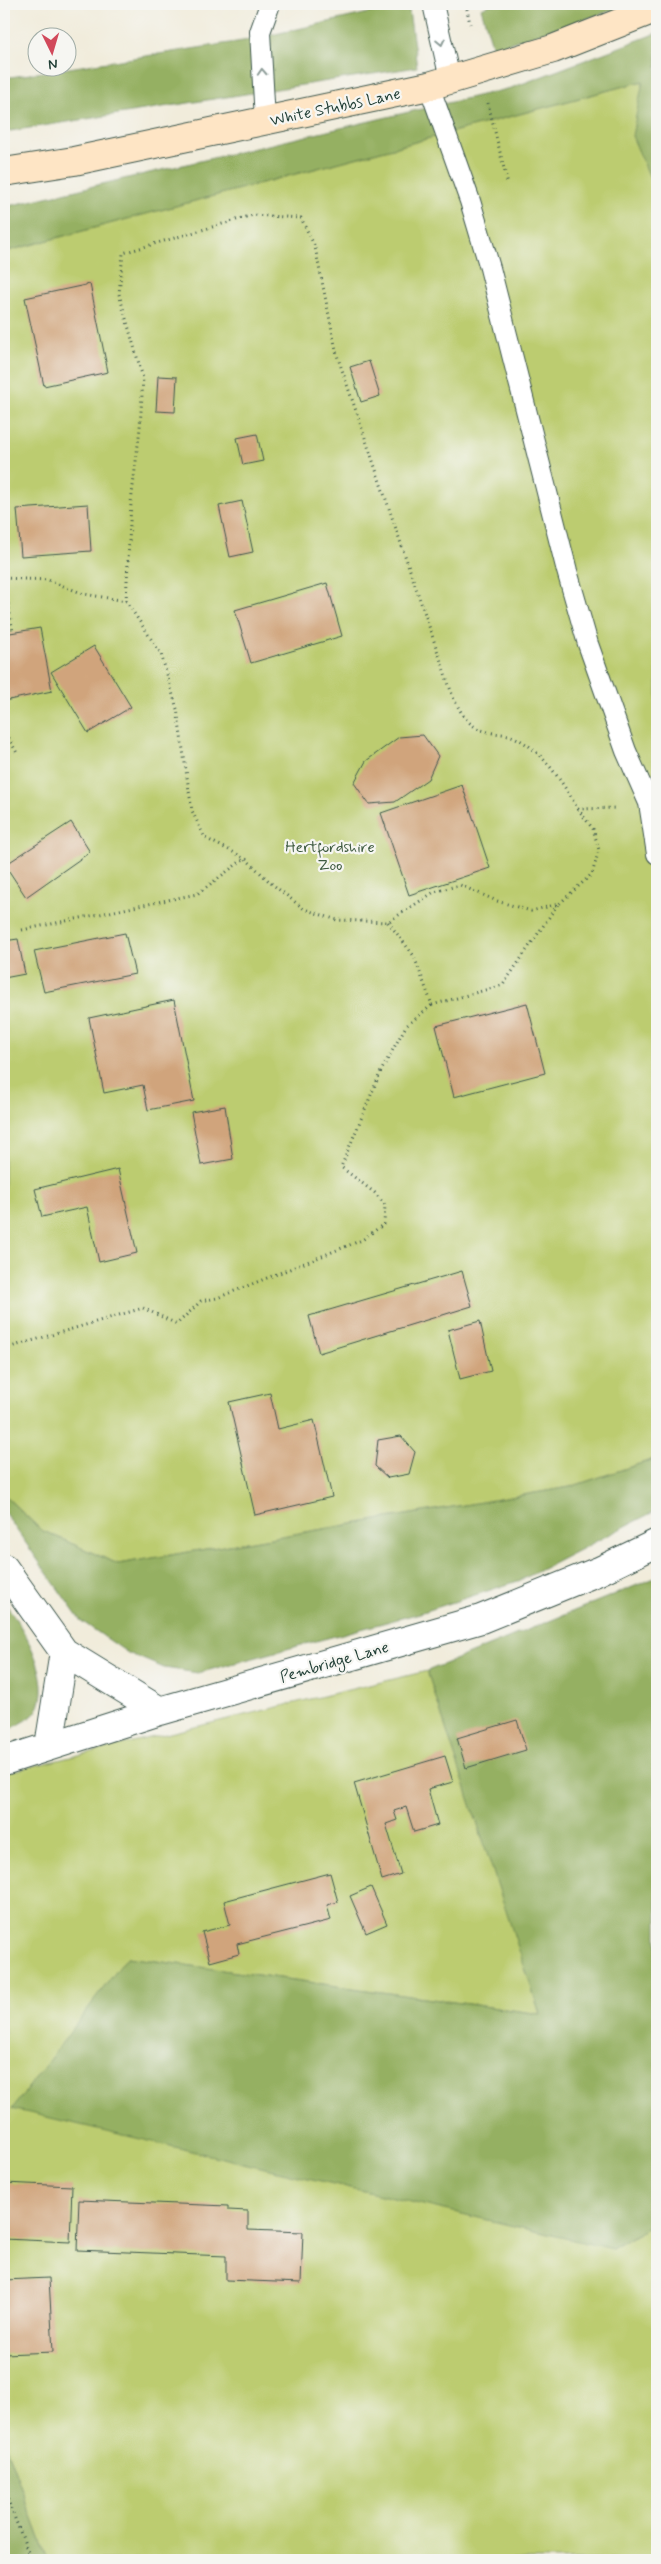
<svg xmlns="http://www.w3.org/2000/svg" width="661" height="2564" font-family="Mynerve,sans-serif">
<style>
.green{fill:#bccc6f;stroke:#6e8452}
.forest{fill:#95b062;stroke:#5a764b}
.building{fill:#d0a47c}
.lines{fill:none;stroke-linecap:round;stroke-linejoin:round}
.lane-casing{stroke:#3e574d;stroke-width:22}
.street-casing{stroke:#3e574d;stroke-width:30}
.secondary-casing{stroke:#3e574d;stroke-width:30}
.path{stroke:#3e574d;stroke-width:3;stroke-dasharray:1 4;stroke-linecap:butt}
.lane{stroke:#fff;stroke-width:20}
.street{stroke:#fff;stroke-width:28}
.secondary{stroke:#fee5c5;stroke-width:28}
.oneway{stroke:#8f9e9a}
.labels{text-anchor:middle;stroke-width:4.5;stroke-linejoin:round;paint-order:stroke}
.street-label{font-size:16px;fill:#1f3d34;stroke:#f6f6f2}
.park-label{font-size:16px;fill:#3e5a40;stroke:#f6f6f2}
</style>
<rect width="100%" height="100%" fill="#f6f6f2"/>
<filter id="ink" filterUnits="userSpaceOnUse"><feTurbulence type="fractalNoise" baseFrequency=".02" numOctaves="2"/><feDisplacementMap in="SourceGraphic" scale="10" xChannelSelector="R" yChannelSelector="G"/><feConvolveMatrix kernelMatrix="1 2 1 2 8 2 1 2 1" color-interpolation-filters="sRGB"/></filter>
<filter id="wash" filterUnits="userSpaceOnUse"><feTurbulence type="fractalNoise" baseFrequency=".0096" numOctaves="4" result="noise"/><feDisplacementMap in="SourceGraphic" scale="20" xChannelSelector="R" yChannelSelector="G"/><feGaussianBlur stdDeviation="1.12" result="paint"/><feColorMatrix in="noise" values="0 0 0 0 0 0 0 0 0 0 0 0 0 0 0 0 0 1.4 0 .05"/><feComposite in="paint" operator="in"/></filter>
<g filter="url(#wash)">
<rect width="100%" height="100%" fill="#f1ecdb"/>
<path class="green" d="M657,75V1458L570,1487L118,1564L41,1530L4,1495V252L643,81Z
M427,1671L541,2014L127,1957L612,2249L657,2222V2560H48L4,2442V1773Z"/>
<path class="forest" d="M408,4L417,67L4,132V78L249,40Z
M492,4H633L493,48L481,8Z
M657,33V194L632,136L643,81L4,252V207L511,88Z
M657,1458V1510L521,1580L420,1613L198,1673L164,1668L128,1653L80,1620L4,1512V1495L41,1530L118,1564L570,1487Z
M657,1577V2222L612,2249L12,2109L127,1957L540,2014L427,1671Z
M4,1602C22,1625 56,1682 36,1712C30,1720 13,1727 4,1733Z
M4,2442L48,2560H4Z"/>
<g id="blocks">
<path class="building" d="M90,284L108,372L44,386L25,298Z
M369,361L380,396L361,402L350,367Z
M158,376L177,377L175,412L156,411Z
M257,434L263,461L243,465L237,438Z
M242,501L253,552L230,557L219,506Z
M88,504L91,551L21,556L17,509Z
M327,583L342,636L251,663L235,610Z
M40,628L52,691L4,701V634Z
M94,646L131,707L88,733L51,672Z
M423,735L438,756L428,779L395,802L369,804L354,783L366,761L399,737Z
M462,785L490,868L409,895L381,813Z
M71,822L90,852L26,897L5,865Z
M125,933L135,974L44,992L34,951Z
M18,939L25,974L4,978V941Z
M174,1000L194,1101L148,1110L143,1085L104,1093L89,1018Z
M527,1003L545,1073L454,1097L436,1026Z
M225,1106L233,1159L201,1165L191,1112Z
M118,1169L137,1253L99,1262L87,1207L42,1217L35,1189Z
M462,1271L472,1306L319,1353L309,1316Z
M480,1321L491,1371L460,1379L448,1330Z
M270,1393L278,1429L314,1420L332,1497L255,1515L229,1402Z
M401,1436L415,1452L409,1474L388,1478L375,1466L378,1440Z
M517,1720L526,1750L466,1768L457,1738Z
M445,1756L453,1782L428,1789L438,1825L414,1832L406,1807L394,1811L397,1820L386,1824L401,1874L382,1880L354,1783Z
M330,1873L338,1902L327,1905L331,1920L237,1944L239,1954L210,1962L202,1932L230,1925L224,1901Z
M371,1887L387,1924L366,1933L350,1896Z
M4,2183L72,2186L70,2242L4,2239Z
M79,2200L228,2206V2210L248,2211V2230L303,2232L301,2283L226,2280V2256L77,2250Z
M49,2278L53,2352L4,2354V2280Z"/>
</g>
</g>
<g filter="url(#ink)">
<use href="#blocks" fill-opacity="0" stroke="#3e574d" stroke-width="1"/>
<g class="lines">
<defs>
<path id="lane" d="M433,4L450,79
M429,86L470,201L490,268L567,571L588,644L626,751L649,803L657,854
M265,120L260,32L270,4"/>
<path id="street" d="M4,1568L64,1652L160,1711
M49,1746L64,1652
M4,1761L160,1711L481,1619L599,1571L657,1543"/>
<path id="secondary" d="M4,172L74,161L429,86L553,49L657,8"/>
</defs>
<use href="#lane" class="lane-casing"/>
<use href="#street" class="street-casing"/>
<use href="#secondary" class="secondary-casing"/>
<path class="path" d="M466,4L470,24
M488,103L508,185
M4,578L48,580L84,594L126,601L161,654L177,709L192,811L205,838L245,858L272,884L304,909L337,920L388,922L434,892L460,885L497,901L531,911L559,904L592,874L599,850L593,829L578,809
M4,579L13,632
M126,601L131,503L140,428L143,378L119,294L123,253L253,215L301,218L315,247L337,355L453,697C463,717 469,729 493,733C500,734 509,734 516,738C544,752 562,782 578,809L618,808
M4,729L18,755
M388,922L414,956L432,1005L503,985L558,904
M22,930L197,894L245,858
M4,1349L143,1308L177,1324L201,1301L217,1298L362,1240L384,1224L385,1205L375,1193L341,1167L381,1071L406,1026L432,1005
M4,2490L31,2560"/>
<use href="#lane" class="lane"/>
<use href="#street" class="street"/>
<use href="#secondary" class="secondary"/>
</g>
<defs><path id="oneway-chevron" d="M-2-3.5L2.5 0L-2 3.5" fill="none" stroke-width="1.6" stroke-linecap="round" stroke-linejoin="round" transform="scale(1.25)"/></defs>
<g class="oneway">
<use href="#oneway-chevron" transform="translate(441 42) rotate(78)"/>
<use href="#oneway-chevron" transform="translate(262 72) rotate(-93)"/>
</g>
</g>
<g class="labels">
<g class="street-label">
<text transform="translate(335 106) rotate(-12)" y="6">White Stubbs Lane</text>
<text transform="translate(334 1661) rotate(-16)" y="6">Pembridge Lane</text>
</g>
<g class="park-label">
<text x="330" y="852">Hertfordshire<tspan x="330" dy="18">Zoo</tspan></text>
</g>
</g>
<rect width="661" height="2564" fill="none" stroke="#f6f6f2" stroke-width="20"/>
<g transform="translate(52 52) rotate(175)"><circle r="24" fill="#f6f6f2" stroke="#a0aca6"/>
<path d="M0-4L9 19L0 12L-9 19Z" fill="#d1495b"/>
<text y="-8" font-size="14" font-weight="bold" text-anchor="middle" fill="#1f3d34">N</text>
</g>
</svg>
